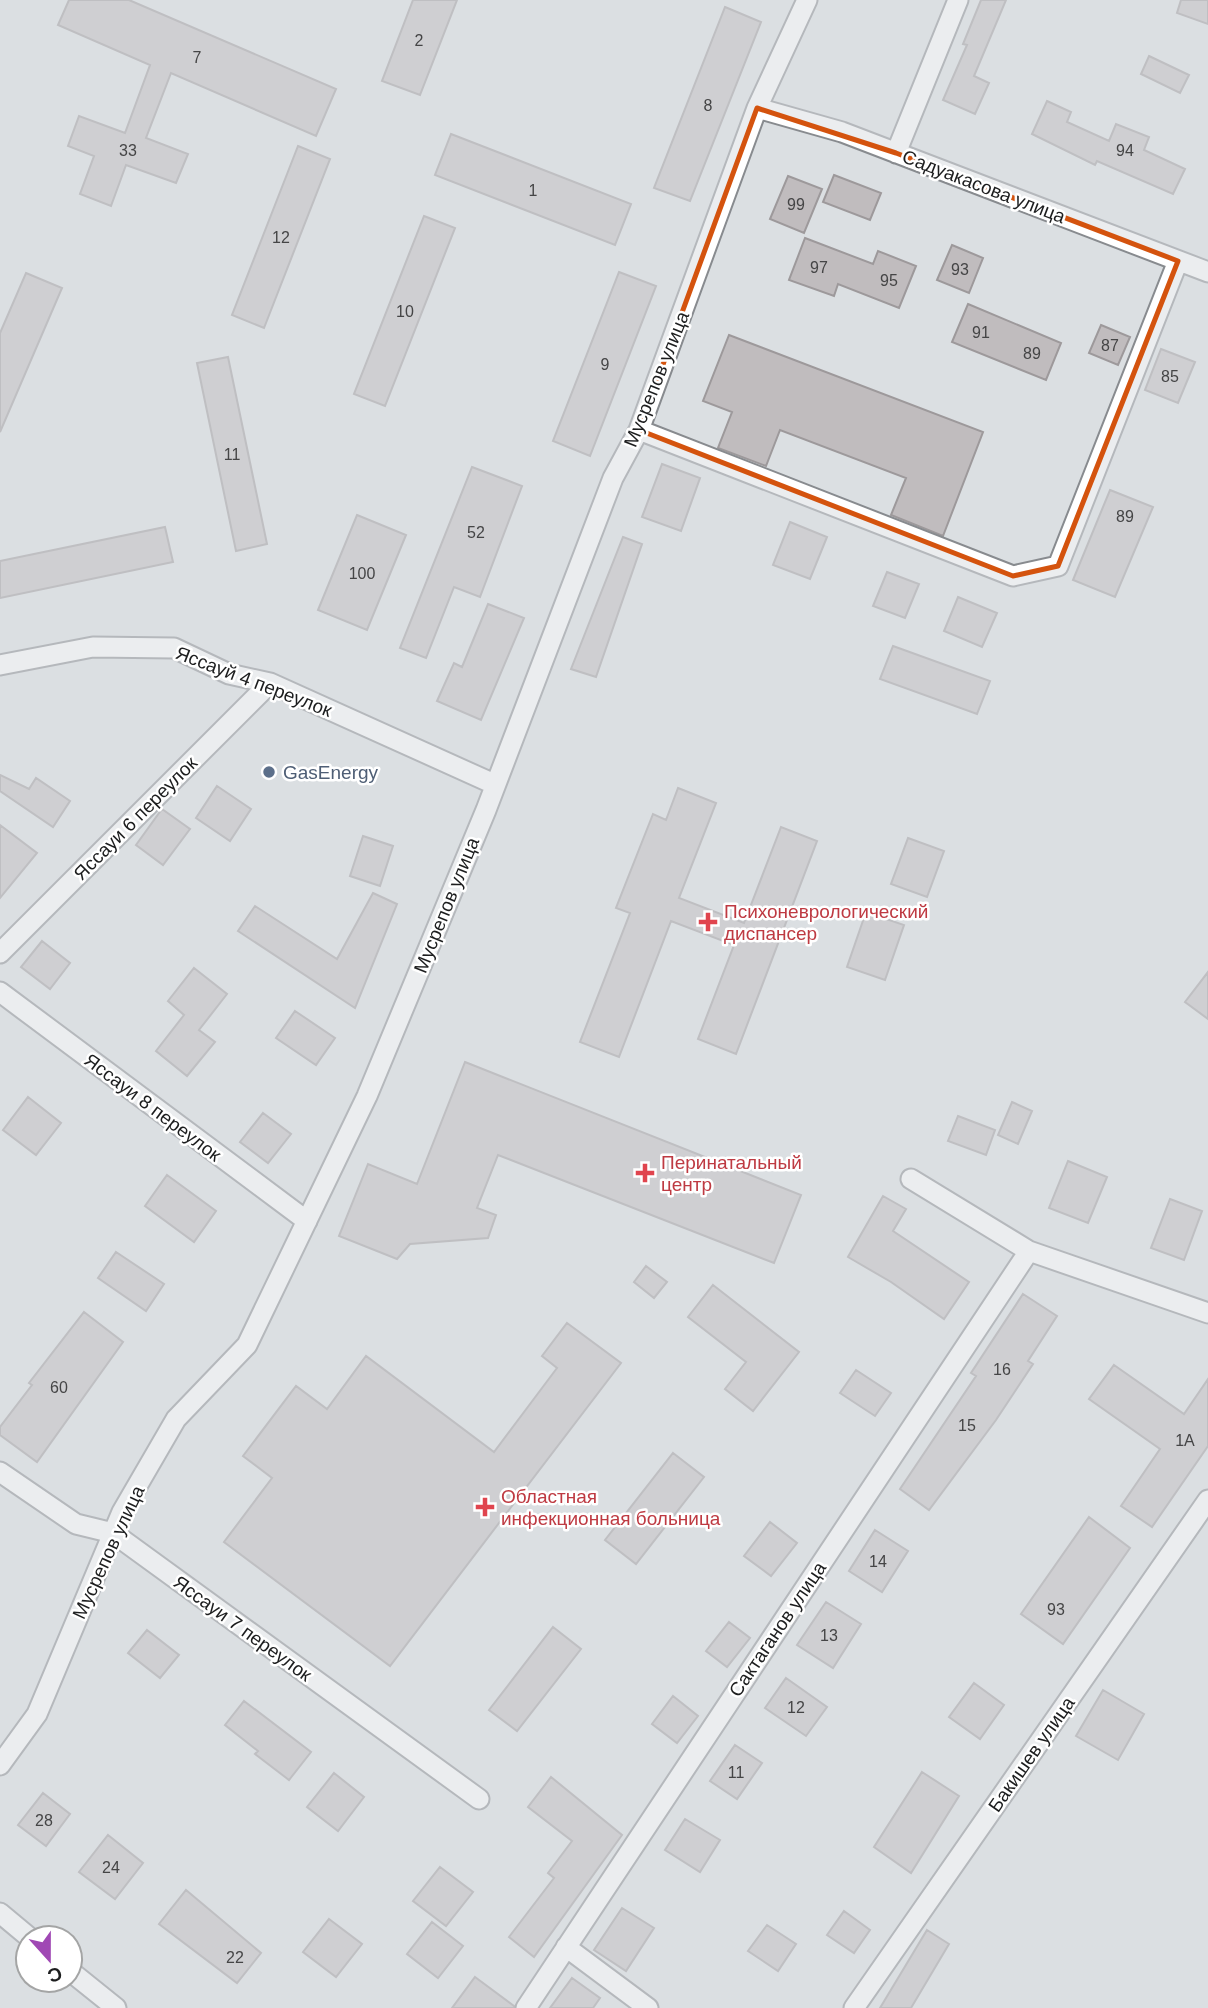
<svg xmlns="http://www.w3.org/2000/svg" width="1208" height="2008" font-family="Helvetica,sans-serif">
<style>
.building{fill:#c0bcbe;stroke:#9d999b;stroke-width:2}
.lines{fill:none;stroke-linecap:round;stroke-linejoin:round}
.minor-casing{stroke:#888b8f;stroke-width:23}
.minor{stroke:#fff;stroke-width:19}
.marked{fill:none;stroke:#d4530e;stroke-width:5;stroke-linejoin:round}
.service-dot{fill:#5c6f8a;stroke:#fff;stroke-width:2.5}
.health-dot{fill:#e0444e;stroke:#fff;stroke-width:2.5}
.labels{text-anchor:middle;stroke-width:5;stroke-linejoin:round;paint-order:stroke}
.number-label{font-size:16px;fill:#454546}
.street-label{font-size:19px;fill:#1c1d1e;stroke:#fff}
.service-label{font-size:19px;fill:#4e5e75;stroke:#fff;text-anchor:start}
.health-label{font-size:19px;fill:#be3a42;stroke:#fff;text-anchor:start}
</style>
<rect width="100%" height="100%" fill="#dbdfe2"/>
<path class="building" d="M69,0H129L336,89L316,136L171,73L146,138L188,154L176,183L126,165L111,206L80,194L94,156L68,146L79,116L125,133L150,65L58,25Z
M413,0H457L420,95L382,81Z
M981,0H1006L974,76L989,83L975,114L943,100L967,45L963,44Z
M1181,0H1208V24L1177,13Z
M725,7L761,22L690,201L654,188Z
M1149,56L1189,75L1180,93L1141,74Z
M1047,101L1071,112L1067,122L1109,141L1116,124L1149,137L1144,150L1185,169L1173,194L1097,161L1095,165L1032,134Z
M451,134L631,204L615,245L435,175Z
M298,146L330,159L264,328L232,315Z
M834,175L881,193L870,220L823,202Z
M788,176L822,189L804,233L770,219Z
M424,216L455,228L385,406L354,394Z
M805,238L873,264L878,251L916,266L899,308L838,284L834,296L789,280Z
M952,245L983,258L969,293L937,280Z
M619,272L656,286L590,456L553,441Z
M26,273L62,288L0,432V333Z
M968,304L1061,343L1046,380L952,342Z
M1101,325L1130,337L1118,365L1089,353Z
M729,335L983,432L943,536L891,515L906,478L780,430L766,466L718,448L732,412L703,401Z
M1161,349L1195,362L1178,403L1145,390Z
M228,357L267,544L236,551L197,363Z
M662,464L700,478L681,531L642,517Z
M472,467L522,486L480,597L454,587L426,658L400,648Z
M1110,490L1153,507L1115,597L1073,580Z
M357,515L406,535L367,630L318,610Z
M790,522L827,537L810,579L773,565Z
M165,527L173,562L0,598V561Z
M623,537L642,544L596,677L571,669Z
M887,572L919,584L905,618L873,606Z
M958,597L997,613L982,647L944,631Z
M488,604L524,618L481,720L437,701L454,663L462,667Z
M893,646L990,681L977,714L880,679Z
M0,775L29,789L36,778L70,801L53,827L0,791Z
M217,786L251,809L230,841L196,818Z
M678,788L716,803L679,898L744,923L781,827L817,841L736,1054L698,1039L734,945L671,921L619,1057L580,1042L630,913L616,908L653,814L666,820Z
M162,809L190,829L163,865L136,845Z
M0,825L37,853L0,898Z
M363,836L393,846L380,886L350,876Z
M908,838L944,851L927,897L891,884Z
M373,893L397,904L355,1008L238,931L255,906L337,959Z
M866,912L904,925L885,980L847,967Z
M42,941L70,963L50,989L21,967Z
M194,968L227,994L199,1030L215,1042L187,1076L156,1051L184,1015L168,1001Z
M1208,972V1019L1185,1002Z
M295,1011L335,1038L316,1065L276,1038Z
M465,1062L801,1195L774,1263L498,1155L477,1208L496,1215L488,1238L410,1244L397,1259L339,1236L368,1164L417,1184Z
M28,1097L61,1123L36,1155L3,1130Z
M1012,1102L1032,1111L1018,1144L998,1135Z
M263,1113L291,1134L268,1163L240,1142Z
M958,1116L995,1130L986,1155L948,1141Z
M1068,1161L1107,1177L1088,1223L1049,1208Z
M167,1175L216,1211L194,1242L145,1206Z
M883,1196L906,1209L893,1231L969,1282L944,1319L891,1282L848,1257Z
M1170,1199L1202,1211L1184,1260L1151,1248Z
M116,1252L164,1284L146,1311L98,1278Z
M646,1266L667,1282L654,1298L634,1282Z
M713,1285L799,1352L753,1411L725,1389L746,1362L688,1317Z
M1023,1294L1057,1316L1028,1361L1033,1364L996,1420L929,1510L900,1489L976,1376L971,1373Z
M84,1312L123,1342L37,1462L0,1435V1427L32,1385L29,1383Z
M567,1323L621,1363L390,1666L224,1542L272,1478L243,1456L296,1386L327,1409L366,1356L494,1452L557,1368L542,1356Z
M1114,1365L1184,1414L1208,1379V1446L1152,1527L1121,1506L1160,1449L1089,1399Z
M856,1370L891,1393L875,1416L840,1393Z
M673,1453L704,1477L636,1564L605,1540Z
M1089,1517L1130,1548L1063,1644L1021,1614Z
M770,1522L797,1543L771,1576L744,1556Z
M875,1530L908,1551L882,1592L849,1571Z
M826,1602L861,1624L833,1668L797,1645Z
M729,1622L750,1638L727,1667L706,1651Z
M553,1627L581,1649L517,1731L489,1710Z
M147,1630L179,1655L160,1678L128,1653Z
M786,1678L827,1707L806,1736L765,1708Z
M974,1683L1004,1705L980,1739L949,1717Z
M1103,1690L1144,1714L1118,1760L1076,1736Z
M673,1696L698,1716L677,1743L652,1724Z
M244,1701L311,1752L289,1780L255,1754L258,1751L225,1725Z
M735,1745L762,1763L737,1799L710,1781Z
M922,1772L959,1796L911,1873L874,1847Z
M334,1773L364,1797L338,1831L307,1807Z
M551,1777L622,1835L534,1957L509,1937L554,1878L548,1873L572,1841L528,1807Z
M43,1793L70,1814L46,1846L18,1825Z
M685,1819L720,1840L700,1872L665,1850Z
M108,1835L143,1863L115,1899L79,1872Z
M440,1867L473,1892L446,1926L413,1901Z
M186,1890L261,1953L237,1983L159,1924Z
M622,1908L654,1928L626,1971L594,1950Z
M844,1911L870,1930L854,1953L827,1935Z
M329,1919L362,1944L336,1977L303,1952Z
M432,1922L463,1946L438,1978L407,1954Z
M767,1925L796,1944L778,1971L748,1951Z
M927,1930L949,1944L911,2008H880Z
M475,1977L514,2006V2008H452Z
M572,1978L600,1998L593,2008H550Z"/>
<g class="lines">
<defs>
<path id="minor" d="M757,108L842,132L1208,272
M896,153L958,0
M639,430L1013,576L1058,566L1178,261
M0,665L93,647L174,648L229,674L270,683L494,784
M0,953L270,683
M0,992L307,1221
M911,1179L1029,1251L1208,1313
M0,1472L76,1524L113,1533L479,1799
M0,1765L37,1714L122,1512L176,1419L247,1345L367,1096L486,810L613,478L639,430L757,108L807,0
M0,1913L30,1938
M566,1947L648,2008
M70,1971L116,2008
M526,2008L1029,1251
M854,2008L1208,1500"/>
</defs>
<use href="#minor" class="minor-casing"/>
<use href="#minor" class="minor"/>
</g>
<path d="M0 0H1208V2008H0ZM757,108L896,153L1178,261L1058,566L1013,576L639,430Z" fill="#dbdfe2" fill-opacity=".55" fill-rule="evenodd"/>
<path class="marked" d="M757,108L896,153L1178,261L1058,566L1013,576L639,430Z"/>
<circle class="service-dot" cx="269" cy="772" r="7"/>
<g class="health-dot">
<path d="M704.5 911.5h7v7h7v7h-7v7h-7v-7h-7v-7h7z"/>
<path d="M641.5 1162.5h7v7h7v7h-7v7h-7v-7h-7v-7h7z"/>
<path d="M481.5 1496.5h7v7h7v7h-7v7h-7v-7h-7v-7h7z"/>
</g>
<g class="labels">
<g class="number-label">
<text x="419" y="46">2</text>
<text x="197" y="63">7</text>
<text x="708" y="111">8</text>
<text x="128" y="156">33</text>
<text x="1125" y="156">94</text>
<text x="533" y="196">1</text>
<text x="796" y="210">99</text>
<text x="281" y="243">12</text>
<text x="819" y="273">97</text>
<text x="960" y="275">93</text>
<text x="889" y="286">95</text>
<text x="405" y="317">10</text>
<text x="981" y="338">91</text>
<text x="1110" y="351">87</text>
<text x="1032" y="359">89</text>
<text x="605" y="370">9</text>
<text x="1170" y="382">85</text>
<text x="232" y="460">11</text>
<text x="1125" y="522">89</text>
<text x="476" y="538">52</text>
<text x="362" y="579">100</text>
<text x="1002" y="1375">16</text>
<text x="59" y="1393">60</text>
<text x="967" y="1431">15</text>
<text x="1185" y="1446">1А</text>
<text x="878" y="1567">14</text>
<text x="1056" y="1615">93</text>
<text x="829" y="1641">13</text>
<text x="796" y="1713">12</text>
<text x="736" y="1778">11</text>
<text x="44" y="1826">28</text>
<text x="111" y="1873">24</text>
<text x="235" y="1963">22</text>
</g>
<g class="street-label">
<text transform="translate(984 186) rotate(21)" y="7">Садуакасова улица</text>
<text transform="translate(656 379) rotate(-68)" y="7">Мусрепов улица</text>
<text transform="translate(254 681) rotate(21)" y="7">Яссауй 4 переулок</text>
<text transform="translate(135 818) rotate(-45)" y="7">Яссауи 6 переулок</text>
<text transform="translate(446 905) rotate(-68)" y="7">Мусрепов улица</text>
<text transform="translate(153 1107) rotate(37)" y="7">Яссауи 8 переулок</text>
<text transform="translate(108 1552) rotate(-65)" y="7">Мусрепов улица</text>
<text transform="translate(243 1628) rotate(36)" y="7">Яссауи 7 переулок</text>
<text transform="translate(777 1629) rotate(-56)" y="7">Сактаганов улица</text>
<text transform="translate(1031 1754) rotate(-55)" y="7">Бакишев улица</text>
</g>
<g class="service-label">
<text x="283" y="779">GasEnergy</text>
</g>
<g class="health-label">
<text x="724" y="918">Психоневрологический<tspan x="724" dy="22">диспансер</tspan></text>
<text x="661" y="1169">Перинатальный<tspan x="661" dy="22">центр</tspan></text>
<text x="501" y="1503">Областная<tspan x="501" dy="22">инфекционная больница</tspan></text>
</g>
</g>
<g transform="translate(49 1959) rotate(159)"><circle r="33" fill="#ffffff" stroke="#a4a5a5" stroke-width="2"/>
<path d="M0-5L12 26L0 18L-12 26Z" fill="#a048b4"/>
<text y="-10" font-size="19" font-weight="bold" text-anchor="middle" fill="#1c1d1e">С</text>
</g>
</svg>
